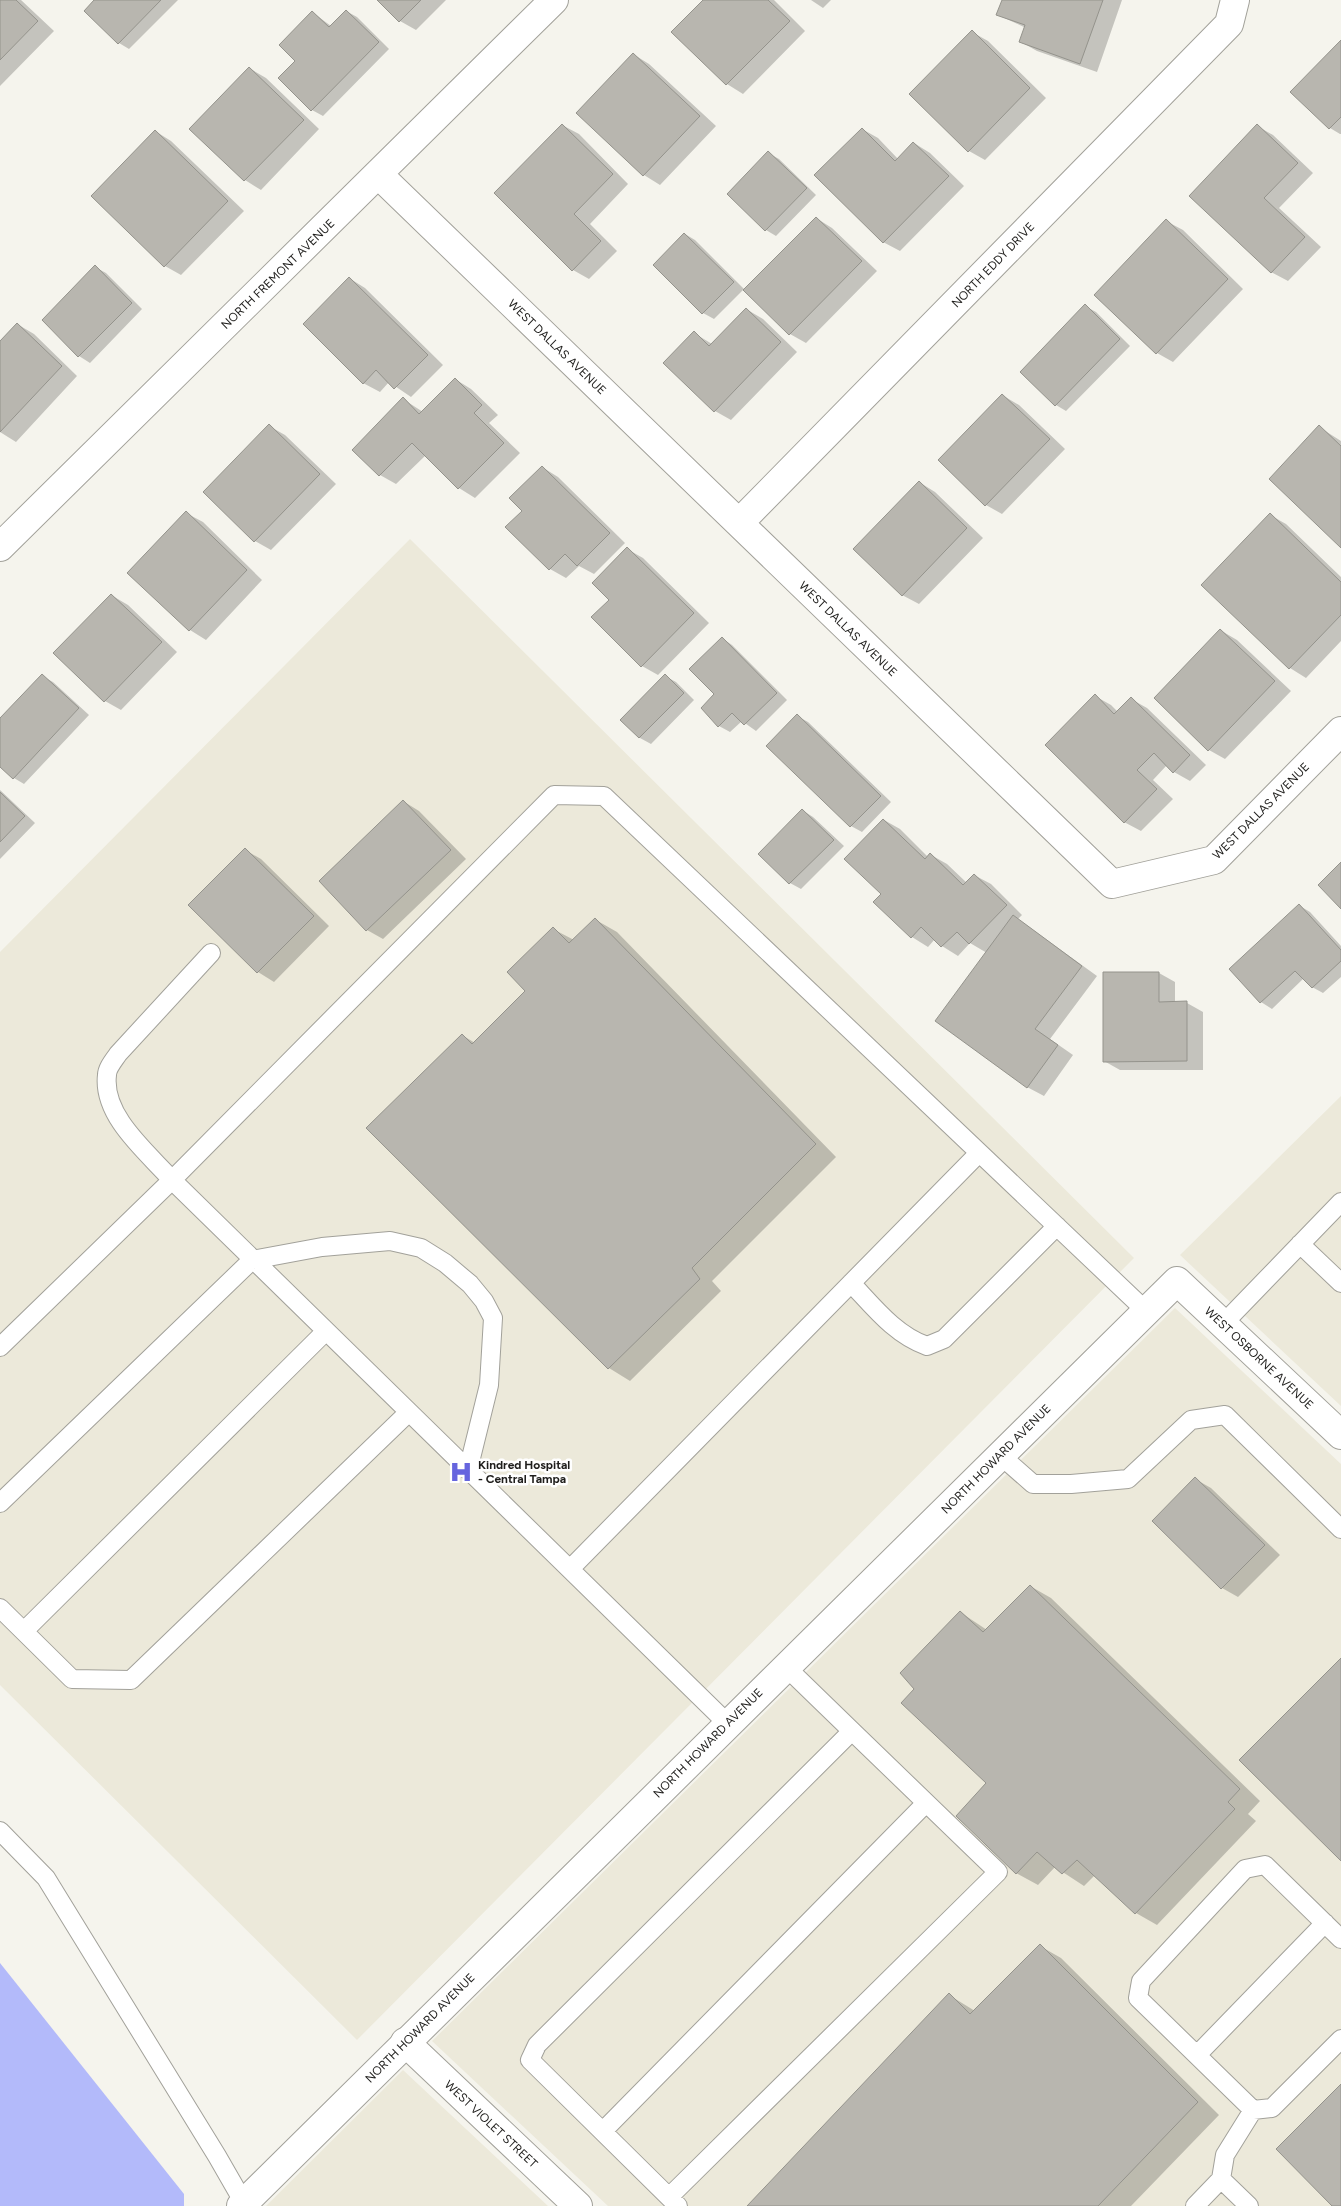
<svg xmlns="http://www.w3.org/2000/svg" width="1341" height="2206" font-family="Figtree,sans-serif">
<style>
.built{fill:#ece9da}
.green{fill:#b3bafa}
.shadow{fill:#0003}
.building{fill:#b8b6af;stroke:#94938c}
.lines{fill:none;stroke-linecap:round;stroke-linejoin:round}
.service-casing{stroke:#a2a19a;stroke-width:20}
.minor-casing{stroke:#a2a19a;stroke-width:30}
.tertiary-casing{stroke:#a2a19a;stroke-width:30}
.service{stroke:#fff;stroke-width:18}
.minor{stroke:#fff;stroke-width:28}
.tertiary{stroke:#fff;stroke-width:28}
.labels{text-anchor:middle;stroke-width:5;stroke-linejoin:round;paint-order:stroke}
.street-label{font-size:12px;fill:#1f1e1c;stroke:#fff}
.poi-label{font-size:12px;font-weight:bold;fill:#1f1e1c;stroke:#fff;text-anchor:start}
</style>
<rect width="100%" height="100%" fill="#f5f4ed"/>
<path class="built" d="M410,539L1134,1258L357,2040L0,1685V952Z
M1341,1096V1406L1180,1255Z
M1175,1308L1341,1464V2206H608L432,2041Z
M403,2070L548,2206H266Z"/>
<path class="green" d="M0,1963L184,2194V2206H0Z"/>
<path class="shadow" d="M0,0H21L54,31L0,86Z
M96,0H178L129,49L119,43Z
M379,0H446L416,30L400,21Z
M704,0H774L805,31L743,94L727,84L673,32Z
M811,0H831L823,8Z
M1003,0H1122L1097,72L1037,51L1021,42L1026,28L998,15Z
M346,11L357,17L389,49L323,116L312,110L297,61L312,12L331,26Z
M972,32L988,41L1046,98L985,160L969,151Z
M1341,42V134H1340L1330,128Z
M633,54L649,64L716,126L660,185L644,175L578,113Z
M249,68L266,78L319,129L261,190L245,180L191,129Z
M562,125L579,134L628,184L590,224L617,251L589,279L573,270L495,193Z
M1257,126L1273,135L1313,173L1279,208L1321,247L1288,281L1271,272L1191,196Z
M862,129L878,138L898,159L914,143L930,153L964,186L900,251L883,242Z
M155,131L171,141L244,211L181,275L165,266Z
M768,153L779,159L816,195L776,236L766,230Z
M816,218L832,228L877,271L806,343L790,334L744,289L714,319L703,313L685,234L695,240L745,290Z
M1166,221L1183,230L1243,289L1173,362L1157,353Z
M95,267L106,273L142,309L90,363L79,356L44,320Z
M349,278L365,288L443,365L411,397L389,382L380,392L363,383Z
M1085,306L1096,312L1130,346L1066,411L1056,405Z
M746,309L763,319L797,352L731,420L715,411L694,333L712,344Z
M17,324L34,334L77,376L16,442L0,432V343Z
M455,379L471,389L498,415L489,423L520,453L475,498L459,488L426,455L396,484L380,475L354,450L403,399L423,412Z
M1002,395L1019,405L1065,449L1002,514L986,505Z
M269,426L285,435L336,484L271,550L255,541Z
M1319,427L1341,441V547Z
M542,467L558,477L625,543L594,574L579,566L566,578L550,569L523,511Z
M919,482L935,492L983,538L919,604L902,595Z
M186,513L203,522L262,580L206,640L190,630Z
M1270,515L1286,524L1341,577V641L1306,678L1290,668L1203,585Z
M627,549L643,558L709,623L658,675L642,666L611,600Z
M111,595L128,605L177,652L121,710L105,701Z
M1220,630L1237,640L1291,691L1225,759L1209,750Z
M722,638L732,645L787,700L756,731L742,721L730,732L719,726L716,694Z
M42,676L53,682L89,715L24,784L14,778L0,765V720Z
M665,676L676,682L694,700L651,744L640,738L622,720Z
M1095,696L1111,705L1118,712L1131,699L1147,708L1206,765L1190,781L1174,772L1167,765L1153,780L1173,799L1141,831L1124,822Z
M797,716L808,722L891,802L862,832L851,826Z
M0,790L35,823L0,859Z
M403,801L419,811L466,859L383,939L367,930Z
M802,810L813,817L844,846L801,889L790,883L760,854Z
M884,820L900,829L928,857L931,855L947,864L967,883L974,875L991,884L1022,915L1018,919L1097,976L1050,1039L1073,1055L1044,1096L1027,1087L987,953L970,943L958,956L942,946L935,939L928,947L912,937L875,902L883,894Z
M245,850L261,859L329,926L274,982L258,972L190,905Z
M1300,906L1310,912L1341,946V977L1323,993L1312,987L1304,978L1272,1009L1261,1002L1231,969Z
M596,920L617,932L836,1157L712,1281L721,1291L630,1381L609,1368L368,1128L462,1035L475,1043L527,991L553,929L574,940Z
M1159,973L1175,982V1003H1187L1203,1012V1070H1120L1104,1061Z
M1195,1479L1211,1488L1280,1555L1238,1597L1222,1588Z
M1030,1586L1051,1598L1260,1801L1248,1814L1256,1821L1157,1925L1136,1913L1095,1875L1084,1886L1055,1867L1038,1885L1016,1873L988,1783L916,1689L960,1612L987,1630Z
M1040,1946L1061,1958L1219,2115L1131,2206H749L949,1995L975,2011Z"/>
<path class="building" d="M0,0H16L38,21L0,60Z
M94,0H161L118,44L84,11Z
M377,0H421L399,22Z
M703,0H768L790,21L726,85L671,32Z
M1002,0H1103L1080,64L1019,42L1025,25L996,15Z
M346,10L379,42L311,111L278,78L295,61L279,45L312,11L329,27Z
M972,30L1030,88L968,152L909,94Z
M1341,40V117L1329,129L1290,92Z
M633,53L700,116L643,176L576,113Z
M249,67L304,120L244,181L189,129Z
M562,124L613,174L574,214L601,241L572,271L494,193Z
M1257,124L1298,163L1264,198L1305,237L1271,273L1189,196Z
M862,128L895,161L913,142L949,176L883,243L814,175Z
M155,130L228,201L164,267L91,196Z
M768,151L807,188L765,231L727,194Z
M816,217L862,261L789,335L743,290Z
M1166,219L1228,279L1156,354L1094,295Z
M684,233L734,282L702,314L653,265Z
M95,265L132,303L78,357L42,320Z
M349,277L428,355L394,389L376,370L363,384L303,324Z
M1085,304L1120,339L1055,406L1020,372Z
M746,308L781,342L714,412L663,363L694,331L709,346Z
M17,323L62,366L0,432V341Z
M455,378L482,405L474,413L504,443L458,489L412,443L379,476L352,450L403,397L419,414Z
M1002,394L1050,439L985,506L938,460Z
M269,424L320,474L254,542L203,492Z
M1319,425L1341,446V548L1269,479Z
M542,466L610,533L577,566L565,554L549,570L505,527L522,511L509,498Z
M919,481L967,528L902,596L853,549Z
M186,511L247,570L189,631L127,573Z
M1270,513L1341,582V615L1289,669L1201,585Z
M627,547L694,613L641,667L591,617L609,600L592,583Z
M111,594L162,642L104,702L53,653Z
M1220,629L1275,681L1208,751L1154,698Z
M722,637L777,693L744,725L732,713L718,727L701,708L714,694L689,669Z
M42,674L79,708L13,779L0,767V718Z
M665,674L684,693L639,738L620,720Z
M1095,694L1114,714L1131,697L1190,755L1173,773L1154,753L1137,770L1157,789L1124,823L1045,745Z
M797,714L881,796L850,827L766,746Z
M0,792L25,816L0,842Z
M403,800L451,850L366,931L319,881Z
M802,809L834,840L789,884L758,854Z
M883,819L925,859L930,853L963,885L974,874L1007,905L969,944L957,932L941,947L921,927L911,938L873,902L881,894L844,859Z
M245,848L314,916L257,973L188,905Z
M1341,862V909L1318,885Z
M1299,904L1341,950V961L1312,988L1295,971L1260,1003L1229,969Z
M1013,915L1082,966L1035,1029L1058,1045L1027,1088L935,1021Z
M595,918L816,1144L692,1268L700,1279L608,1369L366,1128L462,1034L472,1044L525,991L507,972L553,927L569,943Z
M1103,972H1159V1002L1187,1001V1061L1103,1062Z
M1195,1477L1265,1545L1221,1589L1152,1521Z
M1030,1585L1240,1789L1228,1802L1235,1809L1135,1914L1077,1860L1062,1874L1037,1852L1016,1874L956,1816L986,1783L901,1703L914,1689L900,1673L960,1611L983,1632Z
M1341,1658V1861L1239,1760Z
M1040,1944L1198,2102L1098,2206H747L949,1993L970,2014Z
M1341,2084V2206H1332L1276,2149Z"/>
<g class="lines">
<defs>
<path id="service" d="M1300,1244L1341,1283
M851,1283C873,1306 895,1335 927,1346L944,1339L1057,1226
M1223,1324L1341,1202
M0,1347L172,1180C147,1152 102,1116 107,1075C107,1068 114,1060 118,1054L211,953
M1000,1455L1033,1484H1071L1128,1479L1191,1420L1225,1415L1341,1529
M0,1503L252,1260L322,1247L390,1241L421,1248L445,1263L470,1284L484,1301L493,1318L489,1385L468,1470
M570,1569L979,1153
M0,1608L72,1679L131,1680L409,1412
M24,1631L326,1331
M728,1724L172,1180L554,795L604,796L1146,1311
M0,1831L46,1878L217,2156L244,2203
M1341,1939L1265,1865L1245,1869L1141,1981L1138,1998L1253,2110L1272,2108L1341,2039
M1197,2055L1325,1923
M603,2131L926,1803
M669,2197L998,1872L852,1731
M678,2206L530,2060L537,2045L852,1731L786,1667
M1195,2206L1221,2179
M1249,2206L1221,2179L1225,2155L1253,2110"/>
<path id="minor" d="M379,175L1112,884L1214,860L1341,731
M739,523L1229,24L1235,0
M0,547L554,0
M405,2042L578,2206"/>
<path id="tertiary" d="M241,2206L1177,1281L1341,1435"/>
</defs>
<use href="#service" class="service-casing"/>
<use href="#minor" class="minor-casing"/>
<use href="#tertiary" class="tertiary-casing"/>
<use href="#service" class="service"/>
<use href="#minor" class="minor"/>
<use href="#tertiary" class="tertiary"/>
</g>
<defs>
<symbol id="hospital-bare" viewBox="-9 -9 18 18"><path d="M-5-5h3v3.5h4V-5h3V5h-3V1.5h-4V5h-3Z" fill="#6665de" stroke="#fff" stroke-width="2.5" paint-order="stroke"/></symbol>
</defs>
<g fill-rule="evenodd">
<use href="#hospital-bare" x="445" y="1456" width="32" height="32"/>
</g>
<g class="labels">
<g class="street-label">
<text transform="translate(993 265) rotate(-46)" y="4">NORTH EDDY DRIVE</text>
<text transform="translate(278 274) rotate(-44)" y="4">NORTH FREMONT AVENUE</text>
<text transform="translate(557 347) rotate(44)" y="4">WEST DALLAS AVENUE</text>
<text transform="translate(848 629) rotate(44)" y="4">WEST DALLAS AVENUE</text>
<text transform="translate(1261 811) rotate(-45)" y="4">WEST DALLAS AVENUE</text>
<text transform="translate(1259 1358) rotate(43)" y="4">WEST OSBORNE AVENUE</text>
<text transform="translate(996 1459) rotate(-45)" y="4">NORTH HOWARD AVENUE</text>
<text transform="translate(708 1743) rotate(-45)" y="4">NORTH HOWARD AVENUE</text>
<text transform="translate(420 2028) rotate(-45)" y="4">NORTH HOWARD AVENUE</text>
<text transform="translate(491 2124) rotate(43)" y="4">WEST VIOLET STREET</text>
</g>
<g class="poi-label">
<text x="478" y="1469">Kindred Hospital<tspan x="478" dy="14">- Central Tampa</tspan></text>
</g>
</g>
</svg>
